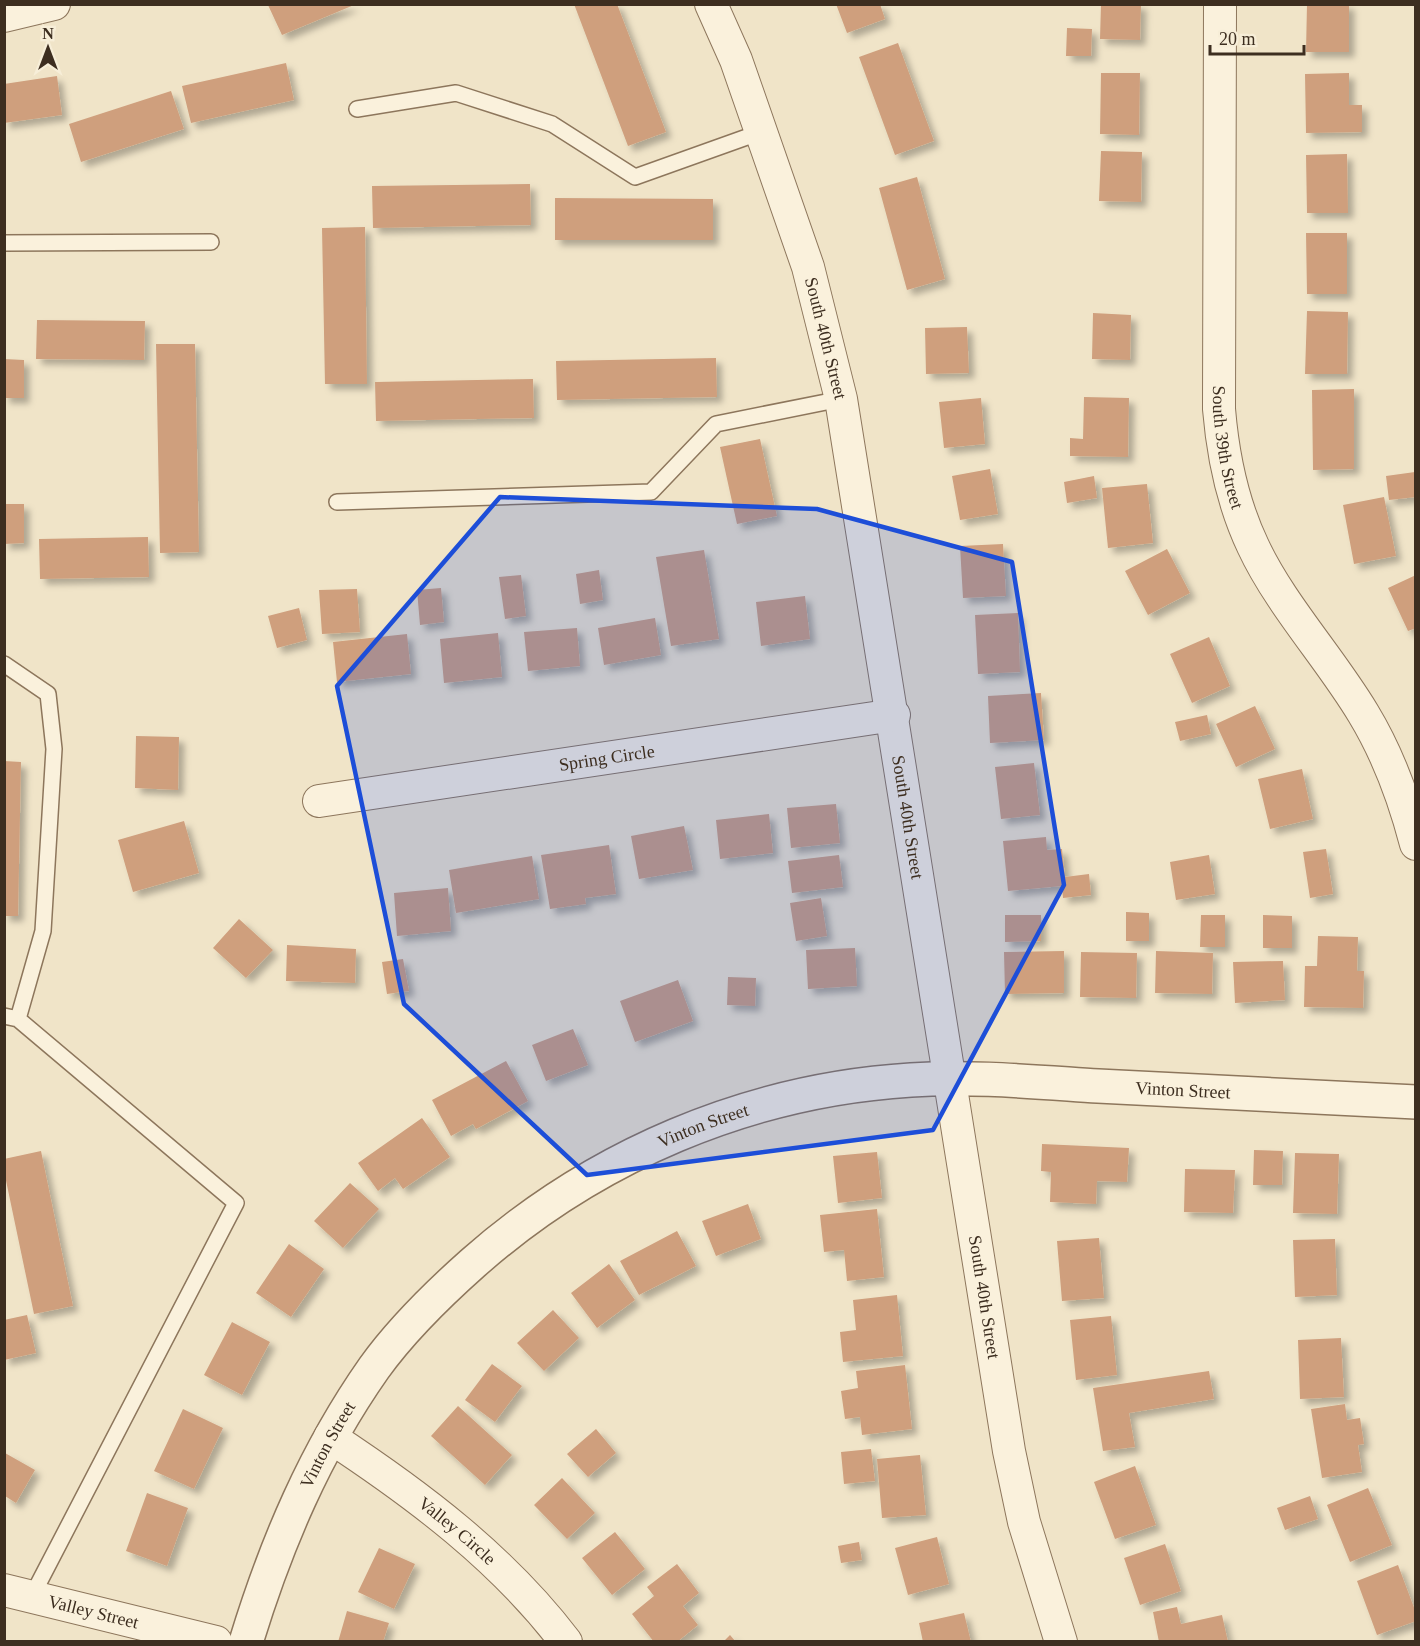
<svg xmlns="http://www.w3.org/2000/svg" width="1420" height="1646" font-family="'Times New Roman',serif">
<style>
.building{fill:#cf9f7d;filter:url(#shadow)}
.lines{fill:none;stroke-linecap:round;stroke-linejoin:round}
.service-casing{stroke:#8d765c;stroke-width:18}
.minor-casing{stroke:#8d765c;stroke-width:34}
.tertiary-casing{stroke:#8d765c;stroke-width:36}
.service{stroke:#faf1dc;stroke-width:15}
.minor{stroke:#faf1dc;stroke-width:32}
.tertiary{stroke:#faf1dc;stroke-width:33}
.marked{fill:#1d4ed8;fill-opacity:0.2;stroke:#1d4ed8;stroke-width:4.5;stroke-linejoin:round}
.labels{text-anchor:middle;stroke-width:4.5;stroke-linejoin:round;paint-order:stroke}
.street-label{font-size:18px;fill:#3d2e20;stroke:#f7eed8}
</style>
<defs>
<filter id="shadow"><feDropShadow dx="5.5" dy="5.5" stdDeviation="3" flood-color="#0004"/></filter>
</defs>
<rect width="100%" height="100%" fill="#f0e4c8"/>
<path class="building" d="M574,4H617L666,132L628,146Z
M836,4H880L885,19L847,33Z
M1101,4H1141L1140,40L1100,39Z
M1307,4H1349V52H1306Z
M268,5H354L282,35Z
M1067,28L1092,29L1091,56H1066Z
M898,43L934,141L895,155L859,57Z
M286,63L294,100L191,123L182,86Z
M1101,73H1140L1139,135L1100,134Z
M1349,73V105H1362V132L1306,133L1305,74Z
M57,76L62,115L4,123V84Z
M171,91L184,129L81,162L69,124Z
M1101,151L1142,152L1141,202L1099,201Z
M1347,154L1348,213H1307L1306,155Z
M917,177L945,279L907,290L879,188Z
M530,184L531,225L373,228L372,186Z
M555,198L713,199V240H555Z
M365,227L367,384H325L322,228Z
M1306,233H1347V294H1307Z
M1307,311L1348,312L1347,374H1305Z
M1093,313L1131,315L1130,360L1092,359Z
M37,320L145,321L144,360L36,359Z
M967,327L969,373L926,374L925,328Z
M156,344H195L199,552L160,553Z
M716,358L717,397L557,400L556,361Z
M4,359L24,360V398H4Z
M533,379L534,418L376,421L375,382Z
M1354,389V469L1313,470L1312,390Z
M1084,397L1129,398L1128,457L1070,456V438L1083,439Z
M981,398L985,444L944,448L939,402Z
M760,439L777,516L737,524L720,447Z
M990,469L998,514L960,520L952,476Z
M1415,472L1416,497L1389,500L1386,476Z
M1094,476L1097,498L1067,503L1064,482Z
M1147,484L1153,543L1108,548L1102,488Z
M1384,497L1396,556L1354,564L1343,505Z
M4,504H24V543L4,544Z
M148,537L149,577L40,579L39,539Z
M1003,544L1006,596L963,598L960,546Z
M1167,549L1190,593L1148,615L1125,571Z
M704,550L719,639L671,646L656,557Z
M599,570L603,600L580,604L576,574Z
M521,575L526,616L505,619L499,577Z
M1416,575V628L1408,631L1388,588Z
M441,588L444,622L420,625L417,590Z
M357,589L360,632L322,634L319,590Z
M805,596L810,639L761,646L756,602Z
M299,608L307,640L277,648L268,616Z
M1018,613L1020,672L978,674L975,615Z
M655,618L661,655L604,665L598,628Z
M577,628L580,666L528,671L524,632Z
M498,633L502,677L444,683L440,639Z
M407,634L411,674L337,682L333,642Z
M1209,637L1230,686L1192,703L1170,654Z
M1041,693L1044,740L990,743L988,696Z
M1255,706L1275,749L1236,767L1216,724Z
M1207,715L1211,734L1180,741L1175,722Z
M136,736L179,737L178,790L135,788Z
M4,761L21,762L18,916H4Z
M1034,763L1040,815L1001,819L995,767Z
M1302,769L1313,819L1270,829L1258,779Z
M836,804L840,843L791,848L787,808Z
M769,814L773,853L720,859L716,820Z
M184,821L199,873L133,892L118,840Z
M684,826L693,870L639,879L631,836Z
M1046,837L1047,850L1062,849L1065,877L1089,874L1091,895L1063,898L1062,886L1008,891L1003,841Z
M609,845L616,894L585,898L586,904L550,909L541,855Z
M1326,849L1333,894L1310,898L1303,852Z
M839,855L843,887L792,893L788,861Z
M1209,855L1215,894L1176,900L1170,862Z
M532,856L539,899L456,913L449,870Z
M448,888L451,931L397,936L394,893Z
M821,898L827,936L796,941L790,903Z
M1126,912L1149,913V941H1126Z
M1005,915H1041V941L1005,942Z
M1201,915H1225V947H1200Z
M1263,915L1292,916V948H1263Z
M239,919L273,950L246,978L213,948Z
M1318,936L1358,937L1357,971H1364L1363,1008L1304,1007L1305,966H1317Z
M287,945L356,949L355,983L286,981Z
M855,948L857,986L808,989L806,950Z
M1064,951V993L1005,994L1004,952Z
M1156,951L1213,953L1212,994L1155,993Z
M1081,952L1137,953L1136,998L1080,997Z
M403,959L409,991L387,994L382,962Z
M1283,961L1285,1000L1235,1003L1233,962Z
M728,977L756,978L755,1006L727,1005Z
M678,980L693,1021L635,1042L620,1001Z
M573,1029L588,1065L546,1081L532,1045Z
M506,1061L528,1101L476,1129L473,1124L451,1136L432,1100Z
M422,1118L450,1157L403,1189L395,1178L378,1191L358,1163Z
M1042,1144L1129,1148L1127,1182L1097,1181L1096,1204L1050,1202L1051,1172L1041,1171Z
M1254,1150L1283,1151L1282,1185H1253Z
M41,1151L73,1306L34,1314L4,1171V1159Z
M877,1152L882,1198L838,1203L833,1156Z
M1295,1153L1339,1154L1337,1214L1293,1213Z
M1185,1169L1235,1170L1233,1213L1184,1212Z
M350,1183L379,1209L343,1248L314,1221Z
M748,1204L761,1239L716,1256L702,1221Z
M877,1209L884,1277L847,1281L844,1250L824,1252L820,1215Z
M677,1231L696,1266L639,1295L620,1261Z
M1099,1238L1104,1298L1062,1301L1057,1241Z
M1335,1239L1337,1295L1295,1297L1293,1240Z
M289,1244L324,1269L291,1317L256,1293Z
M609,1264L635,1300L597,1328L571,1293Z
M897,1295L903,1356L843,1362L840,1332L856,1330L853,1300Z
M553,1310L579,1338L544,1371L517,1343Z
M27,1315L36,1353L4,1360V1320Z
M1111,1316L1117,1375L1076,1380L1070,1320Z
M232,1322L270,1342L242,1395L204,1375Z
M1341,1338L1344,1397L1300,1399L1298,1340Z
M492,1364L522,1386L495,1422L465,1400Z
M905,1365L912,1429L862,1435L860,1417L845,1419L841,1391L858,1388L856,1371Z
M1209,1371L1214,1399L1129,1413L1135,1447L1103,1451L1093,1388Z
M1345,1404L1347,1420L1360,1418L1364,1444L1358,1445L1362,1472L1322,1478L1311,1409Z
M458,1406L512,1455L485,1485L431,1436Z
M183,1409L223,1428L194,1489L154,1471Z
M596,1429L616,1453L588,1477L567,1454Z
M871,1449L875,1481L844,1484L841,1452Z
M5,1453L35,1470L16,1503L5,1496Z
M920,1455L926,1515L882,1518L877,1459Z
M1135,1466L1156,1525L1115,1539L1094,1482Z
M562,1478L595,1513L567,1539L534,1505Z
M1368,1488L1392,1545L1350,1562L1327,1505Z
M147,1493L188,1508L167,1566L126,1551Z
M1310,1496L1318,1519L1285,1530L1277,1508Z
M615,1532L645,1569L612,1595L582,1558Z
M937,1537L949,1584L908,1595L895,1548Z
M859,1542L862,1560L841,1563L838,1546Z
M1165,1544L1181,1591L1140,1605L1124,1558Z
M379,1548L415,1564L394,1609L358,1592Z
M677,1564L699,1593L683,1606L698,1625L677,1642H654L632,1614L654,1596L647,1587Z
M1398,1565L1416,1613V1621L1377,1635L1357,1581Z
M1177,1607L1181,1624L1222,1615L1228,1642H1159L1153,1612Z
M347,1611L389,1623L383,1642H338Z
M964,1613L971,1642H923L919,1623Z
M730,1635L736,1642H723Z"/>
<g class="lines">
<defs>
<path id="service" d="M357,109L456,93L552,124L635,177L761,132
M4,243L211,242
M337,502L651,492L716,424L841,399
M4,664L48,694L54,749L43,931L18,1019
M4,1016L18,1019L236,1203L32,1596"/>
<g id="minor">
<path id="s1" d="M711,4L736,60L808,267L841,399L1009,1451L1024,1522L1061,1642"/>
<path id="s2" d="M1220,4L1219,409C1223,457 1232,502 1253,546C1280,604 1330,658 1363,713C1388,754 1404,798 1416,844"/>
<path d="M4,16L54,4"/>
<path id="s3" d="M319,801L894,715"/>
<path id="s4" d="M330,1437C418,1495 502,1558 566,1642"/>
<path id="s5" d="M4,1590L216,1642"/>
</g>
<g id="tertiary">
<path id="s6" d="M246,1642C276,1544 315,1452 374,1368C402,1329 437,1295 473,1263C594,1156 748,1090 911,1080C972,1076 1036,1082 1098,1086C1204,1091 1310,1097 1416,1102"/>
</g>
</defs>
<use href="#service" class="service-casing"/>
<use href="#minor" class="minor-casing"/>
<use href="#tertiary" class="tertiary-casing"/>
<use href="#service" class="service"/>
<use href="#minor" class="minor"/>
<use href="#tertiary" class="tertiary"/>
</g>
<path class="marked" d="M500,497L817,509L1012,562L1064,885L933,1130L587,1175L404,1004L337,686Z"/>
<g class="labels">
<g class="street-label">
<text dy="6" stroke="none"><textPath href="#s1" startOffset="354">South 40th Street</textPath></text>
<text dy="6" stroke="none"><textPath href="#s2" startOffset="444">South 39th Street</textPath></text>
<text dy="6" stroke="none"><textPath href="#s3" startOffset="291">Spring Circle</textPath></text>
<text dy="6" stroke="none"><textPath href="#s1" startOffset="840">South 40th Street</textPath></text>
<text dy="6" stroke="none"><textPath href="#s6" startOffset="1204">Vinton Street</textPath></text>
<text dy="6" stroke="none"><textPath href="#s6" startOffset="718">Vinton Street</textPath></text>
<text dy="6" stroke="none"><textPath href="#s1" startOffset="1326">South 40th Street</textPath></text>
<text dy="6" stroke="none"><textPath href="#s6" startOffset="214">Vinton Street</textPath></text>
<text dy="6" stroke="none"><textPath href="#s4" startOffset="158">Valley Circle</textPath></text>
<text dy="6" stroke="none"><textPath href="#s5" startOffset="92">Valley Street</textPath></text>
</g>
</g>
<rect width="1420" height="1646" fill="none" stroke="#3d2e20" stroke-width="12"/>
<g transform="translate(48 48)" stroke="#f7eed8" stroke-width="4.5" paint-order="stroke">
<path d="M0-4.5L10 22L0 15L-10 22Z" fill="#3d2e20"/>
<text y="-9" font-size="16" font-weight="bold" text-anchor="middle" fill="#3d2e20">N</text>
</g>
<path d="M1210 45v9h94v-9" fill="none" stroke="#3d2e20" stroke-width="3"/>
<text x="1219" y="45" font-size="18" fill="#3d2e20" stroke="#f7eed8" stroke-width="4.5" paint-order="stroke">20 m</text>
</svg>
